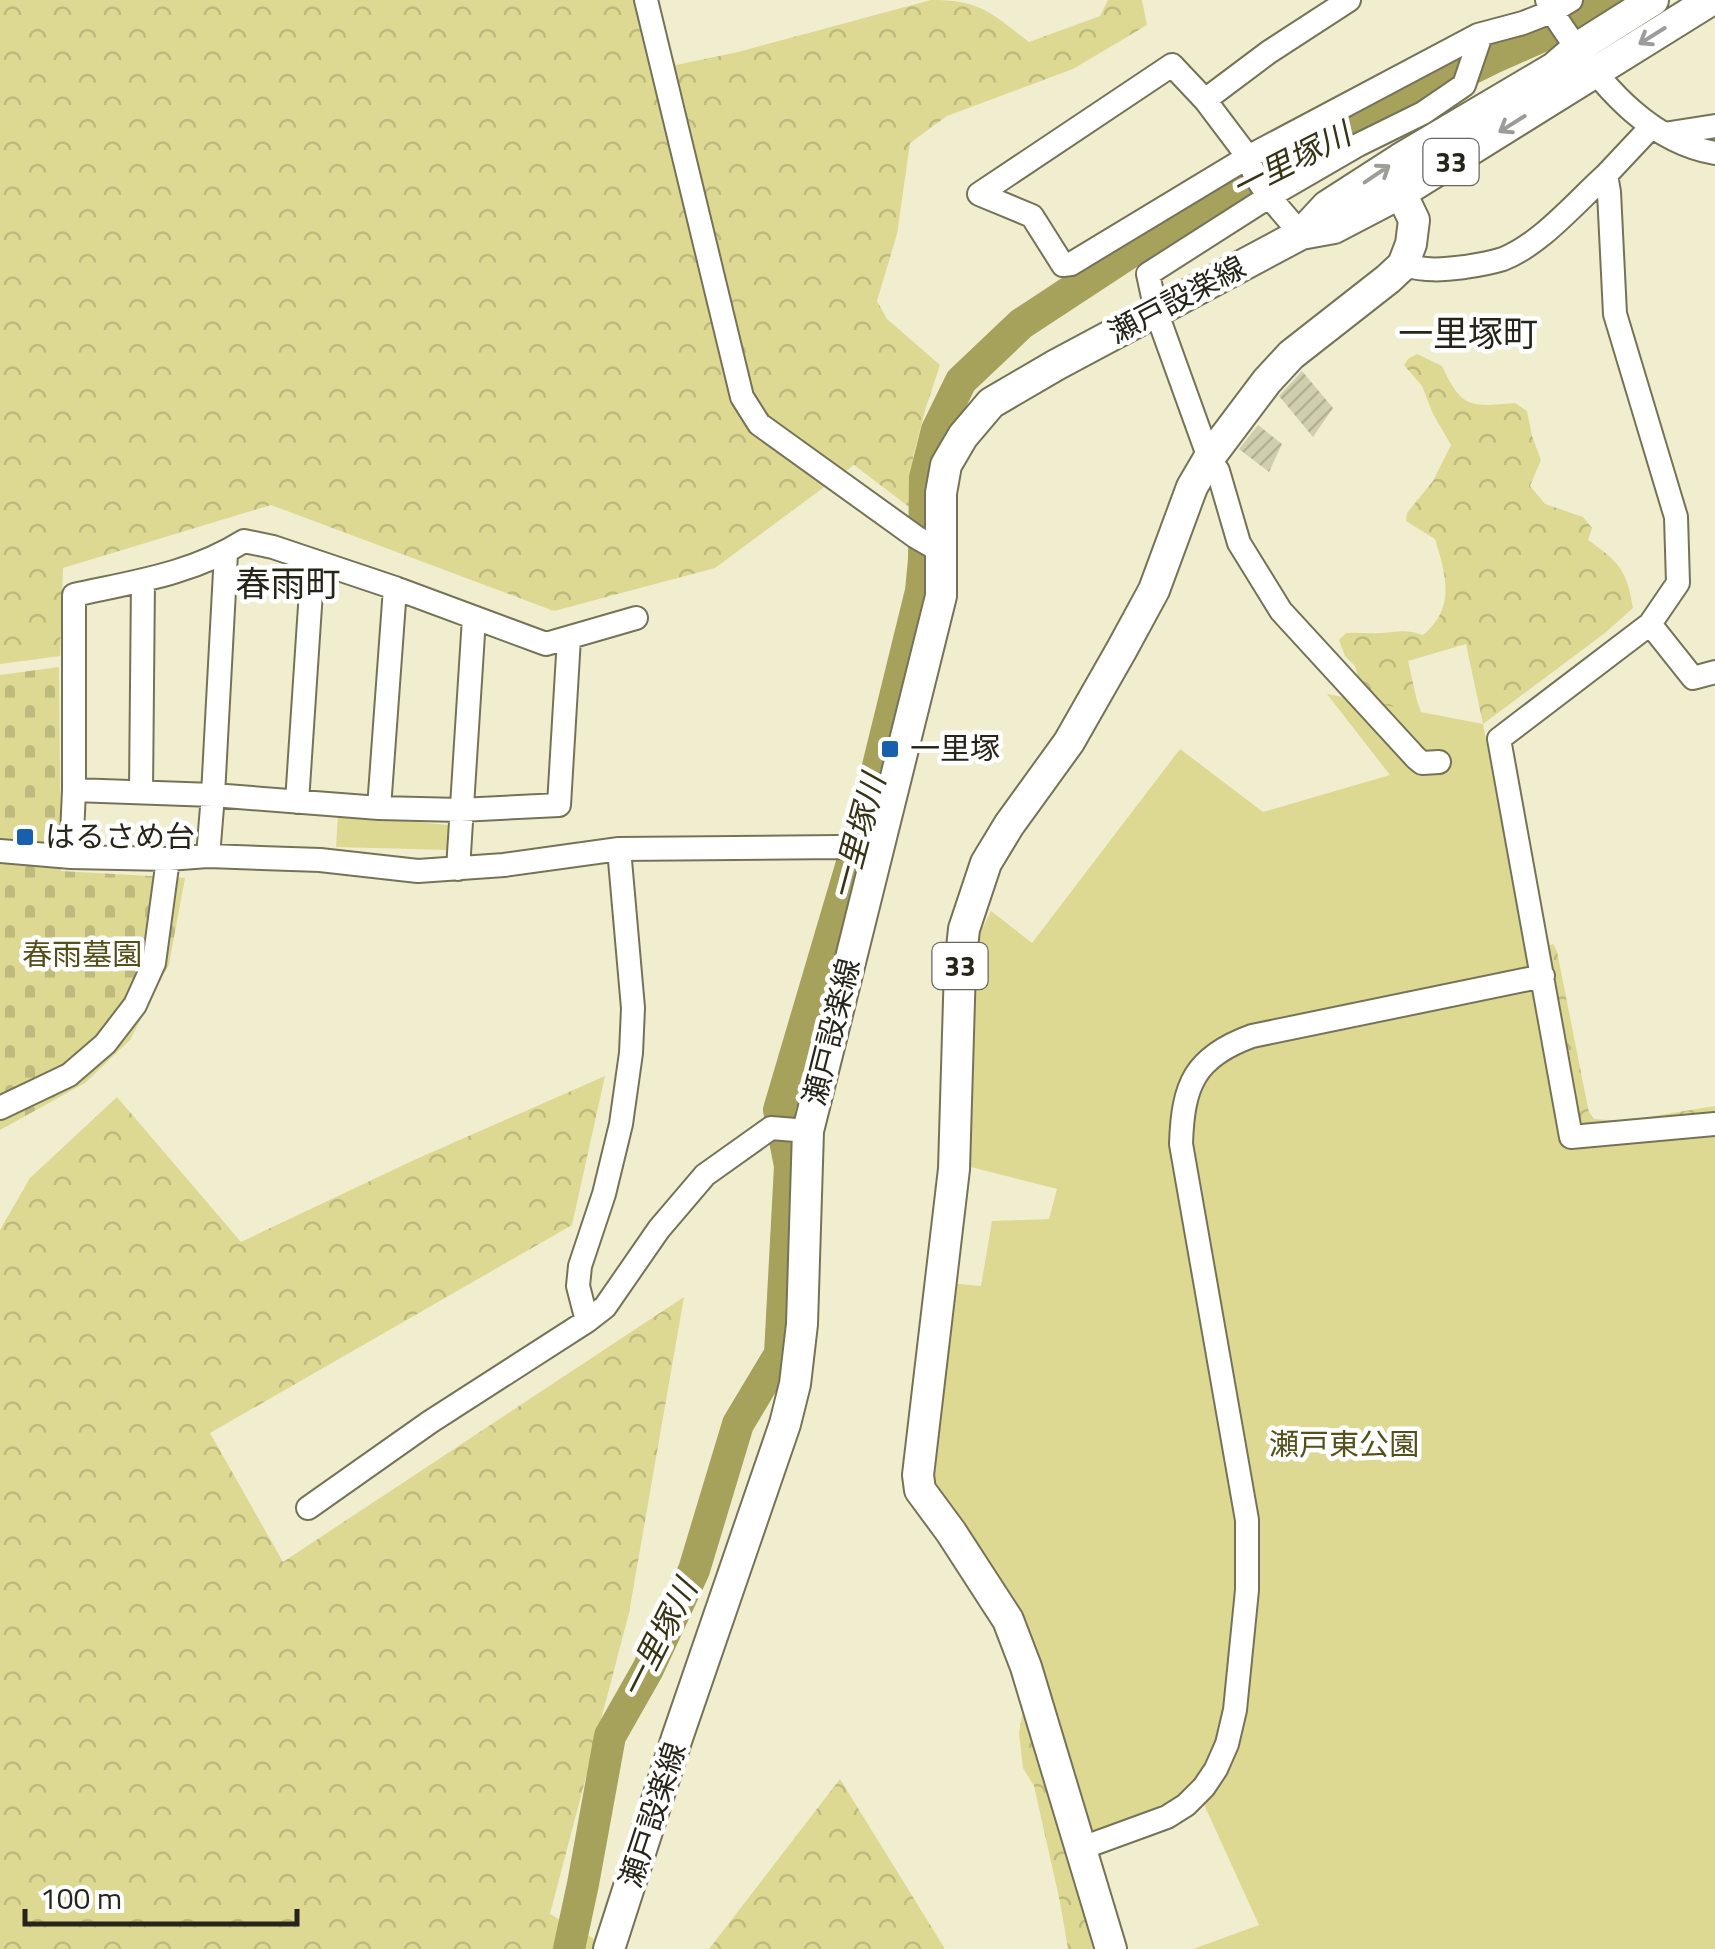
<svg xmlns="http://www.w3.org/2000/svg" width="1715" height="1949" font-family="'Titillium Web','Noto Sans JP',sans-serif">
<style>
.forest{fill:url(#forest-crowns)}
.cemetery{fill:url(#cemetery-stones)}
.park{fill:#ddd993}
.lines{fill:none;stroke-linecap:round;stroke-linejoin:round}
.river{stroke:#a6a15b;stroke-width:32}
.building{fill:url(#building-hatch)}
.minor-casing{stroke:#757357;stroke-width:26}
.major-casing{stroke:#757357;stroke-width:34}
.minor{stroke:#fff;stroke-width:22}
.major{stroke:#fff;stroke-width:30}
.oneway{stroke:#9d9d98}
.poi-dot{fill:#185fae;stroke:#fff;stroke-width:4}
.labels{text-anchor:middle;stroke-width:9;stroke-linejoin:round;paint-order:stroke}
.shield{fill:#fff;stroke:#67665f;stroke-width:2.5}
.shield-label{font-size:28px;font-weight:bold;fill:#26251a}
.street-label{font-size:30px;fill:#26251a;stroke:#fff}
.poi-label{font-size:30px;fill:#26251a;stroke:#fff;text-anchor:start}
.park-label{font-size:30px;fill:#54501a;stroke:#fff}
.water-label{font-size:32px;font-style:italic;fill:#363414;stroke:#fff}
.quarter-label{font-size:35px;fill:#26251a;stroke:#fff}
</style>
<defs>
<pattern id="forest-crowns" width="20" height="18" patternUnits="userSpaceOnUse" patternTransform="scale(2.5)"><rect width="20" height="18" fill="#ddd993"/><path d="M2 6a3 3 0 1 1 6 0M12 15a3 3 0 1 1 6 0" fill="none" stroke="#beba7e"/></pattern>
<pattern id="cemetery-stones" width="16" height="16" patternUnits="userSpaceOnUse" patternTransform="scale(2.5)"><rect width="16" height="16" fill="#ddd993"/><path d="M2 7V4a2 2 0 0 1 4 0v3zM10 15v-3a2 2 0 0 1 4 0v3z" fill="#beba7e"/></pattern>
<pattern id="building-hatch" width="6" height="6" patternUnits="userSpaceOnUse" patternTransform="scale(2.5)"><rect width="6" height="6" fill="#cfceaf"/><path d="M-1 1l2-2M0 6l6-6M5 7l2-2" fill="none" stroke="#b2b196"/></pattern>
</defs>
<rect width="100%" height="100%" fill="#f0eecf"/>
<path class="forest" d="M0,0H651L676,65L738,52L931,0C981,0 991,13 1029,42L1100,16L1108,0H1142L1147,25L1073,69L947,116L910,143L897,234L877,301L887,319L940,365L926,407L913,457L917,513L854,465L715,568L554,611L271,505L63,568L60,656L0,664Z
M1417,354L1442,366C1462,409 1470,407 1515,403L1527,411L1532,436L1541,460L1530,486L1545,504L1583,517L1592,528L1588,540C1619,562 1627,570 1633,608L1605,633L1483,724L1466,644L1408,661L1417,701L1431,738L1433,751L1362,690L1355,666L1345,656L1339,640L1346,633C1358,632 1369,634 1381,633C1400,632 1404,629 1423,635C1456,608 1446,575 1435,539L1406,521L1407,513L1433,481L1451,445L1433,414L1422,386L1404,365L1408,359Z
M1553,944L1557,951L1585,1093L1589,1112L1594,1119L1623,1121L1715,1106V1119L1583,1126L1580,1122L1545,947Z
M605,1076L572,1225L210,1433L283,1562L684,1297L629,1613L550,1914L612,1949H0V1230L30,1178L117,1097L241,1242L412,1161Z
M1018,1682L1088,1914L1093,1949H1068L1060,1902L1034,1786L1023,1768L1019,1733L1023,1710L1015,1688Z
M840,1779L945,1949H709Z"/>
<path class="cemetery" d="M59,667L61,871L185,878L169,964L130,1040L85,1083L0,1130V675Z"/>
<path class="park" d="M1327,694L1483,724L1562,1146L1715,1131V1949H1193L1259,1925L1197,1789C1170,1799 1111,1839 1085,1828L1023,1635L929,1482L948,1283L981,1286L992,1221L1049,1219L1057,1189L967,1166L978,937L991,911L1032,943L1180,749L1263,812L1390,775Z
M338,814L448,825L449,850L336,847Z"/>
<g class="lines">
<path class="river" d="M569,1949L583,1884L610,1736L648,1669L694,1570L738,1424L780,1354L790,1166L779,1110L865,819L921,591L924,560L925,478L937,430L961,381L1021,324L1164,230L1279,164L1493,58L1585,17L1607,0"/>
</g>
<path class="building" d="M1302,371L1333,408L1313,437L1279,396Z
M1258,425L1282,444L1269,472L1239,449Z"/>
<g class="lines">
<defs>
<path id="minor" d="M646,0L742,397L759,424L916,537L942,552
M1547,0C1553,16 1562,26 1571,40C1606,90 1652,142 1715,153
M1205,100L1269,52L1349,0
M1652,126L1606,175L1609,192L1615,314L1676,517L1678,583L1650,624L1499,739L1571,1137L1715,1124
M1664,134L1715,126
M1301,234C1282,211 1255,185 1248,157L1205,100L1172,65L979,194L1032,216L1063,265L1071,264L1248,157L1478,35L1523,23L1551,12L1571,0
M1403,265C1427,271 1441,270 1465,267C1478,265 1490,263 1503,259C1541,244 1576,202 1606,175
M1650,624L1693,678L1715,672
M1439,762L1422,763L1416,758L1281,611L1239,543L1218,471L1209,458L1156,311L1148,274L1270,196L1358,145L1423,113L1464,85L1479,41L1478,35
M74,790L213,795L379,808L460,810L559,805L569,638
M141,792L143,580
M297,802L313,561
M379,808L395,588
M0,851L71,857L168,859L208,856L320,860L418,871L504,865L619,849L840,847L876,854
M208,856L213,795L226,553
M71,857L74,790V595C133,582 192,574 244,541L273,547L395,588L546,644L636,618
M458,869L474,618
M0,1108L69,1075L105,1044L135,1005L154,963L168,859
M587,1321L578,1286L580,1266L604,1194L621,1124L631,1053L633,1008L619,849
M308,1508L430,1422L587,1321L605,1307L659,1229L705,1175L771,1128L808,1131
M1082,1848L1167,1817L1186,1805L1204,1787L1216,1769L1227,1744L1235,1710L1247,1590V1520L1181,1144C1183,1085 1194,1057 1252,1036L1543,976"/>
<path id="major" d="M1301,234L1334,228L1401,193L1711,0
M609,1949L677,1738L785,1424L795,1384L802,1324L808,1131L941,596V493L946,465L963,436L991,403L1056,365L1301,234L1327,206L1400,159L1554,68L1577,48L1653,0
M1111,1949L1026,1667L1008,1620L951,1532L920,1490L918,1475L954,1169L960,967L964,929L986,863L1009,825L1069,742L1122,649L1154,590L1192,487L1209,458L1267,381L1291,355L1388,279L1403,265L1411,244L1414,220L1401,193"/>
</defs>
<use href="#minor" class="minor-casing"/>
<use href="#major" class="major-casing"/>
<use href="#minor" class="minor"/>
<use href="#major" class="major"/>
</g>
<defs><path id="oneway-shaft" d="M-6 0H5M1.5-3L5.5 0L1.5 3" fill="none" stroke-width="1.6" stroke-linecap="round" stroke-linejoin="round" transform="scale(2.5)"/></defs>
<g class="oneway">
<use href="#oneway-shaft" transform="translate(1652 36) rotate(148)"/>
<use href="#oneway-shaft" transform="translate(1512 124) rotate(148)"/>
<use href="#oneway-shaft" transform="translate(1377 174) rotate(-34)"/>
</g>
<g class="poi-dot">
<rect x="880" y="739" width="20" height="20" rx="5"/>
<rect x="15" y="827" width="20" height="20" rx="5"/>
</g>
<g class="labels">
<g class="shield">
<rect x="1423.5" y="139" width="55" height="46" rx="8"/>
<rect x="932.5" y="943" width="55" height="46" rx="8"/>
</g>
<g class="shield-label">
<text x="1451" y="172">33</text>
<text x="960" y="976">33</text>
</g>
<g class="street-label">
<text transform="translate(1177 300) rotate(-28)" y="10">瀬戸設楽線</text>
<text transform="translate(832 1032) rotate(-76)" y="10">瀬戸設楽線</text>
<text transform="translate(653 1815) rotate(-72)" y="10">瀬戸設楽線</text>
</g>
<g class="poi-label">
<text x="910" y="759">一里塚</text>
<text x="45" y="847">はるさめ台</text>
</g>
<g class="park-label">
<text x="82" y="965">春雨墓園</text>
<text x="1344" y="1455">瀬戸東公園</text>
</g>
<g class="water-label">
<text transform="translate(1291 161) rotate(-27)" y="11">一里塚川</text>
<text transform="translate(858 837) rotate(-75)" y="11">一里塚川</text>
<text transform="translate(659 1639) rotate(-63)" y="11">一里塚川</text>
</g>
<g class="quarter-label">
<text x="1468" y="346">一里塚町</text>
<text x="288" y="596">春雨町</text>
</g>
</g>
<path d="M25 1909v15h272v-15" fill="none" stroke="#26251a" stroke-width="5"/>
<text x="40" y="1909" font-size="30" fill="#26251a" stroke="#ffffff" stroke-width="8" paint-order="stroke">100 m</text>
</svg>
